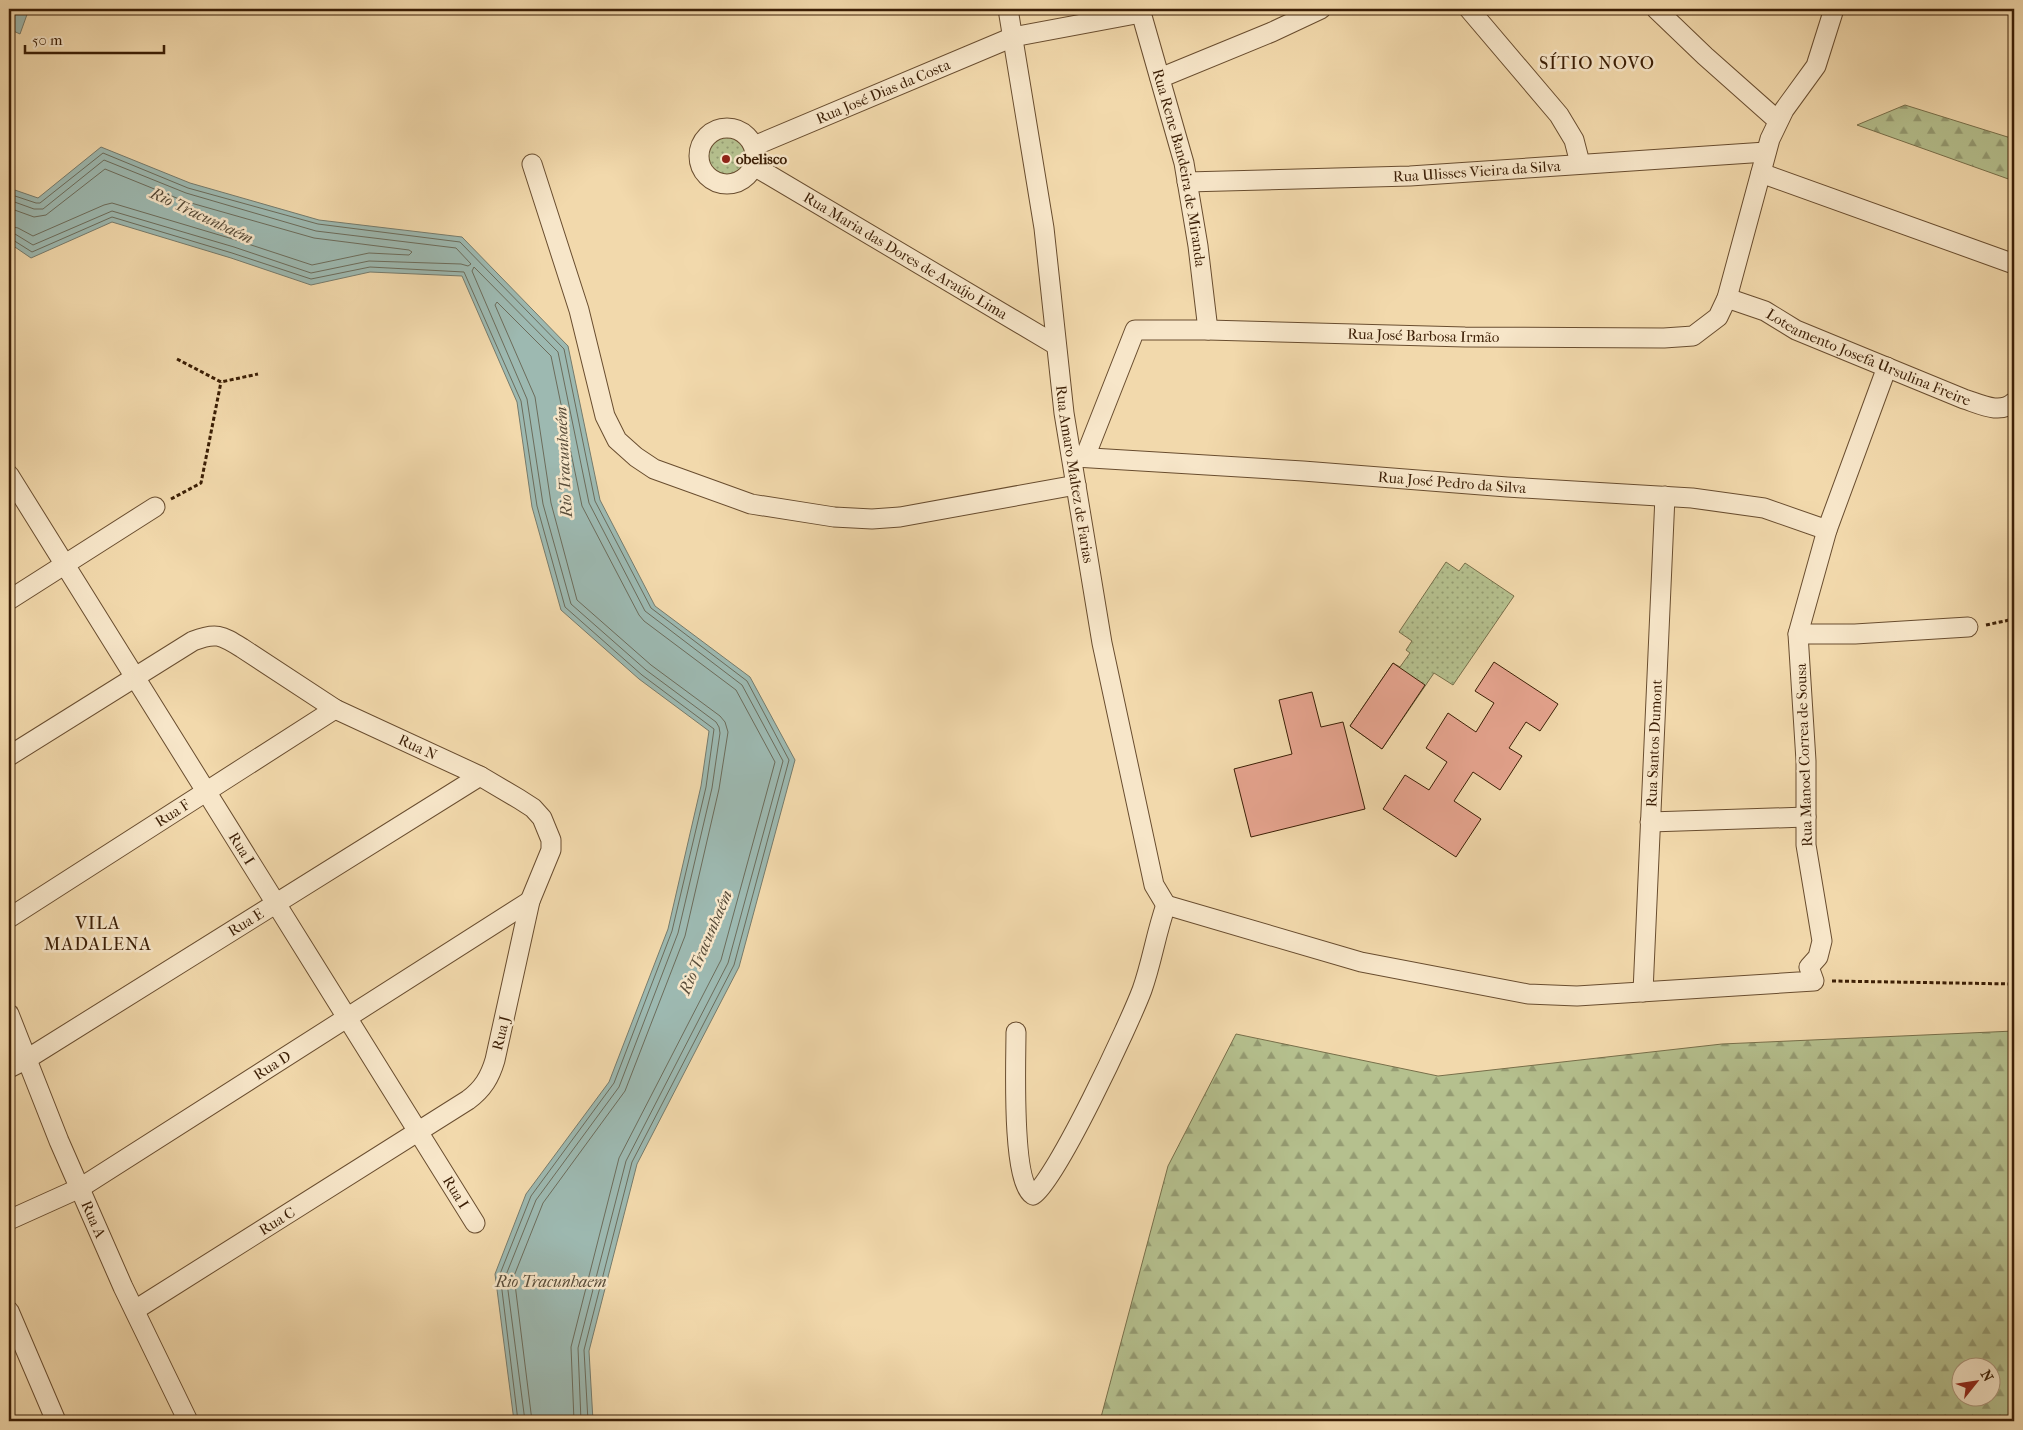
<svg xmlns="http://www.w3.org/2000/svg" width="2023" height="1430" font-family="'IM FELL French Canon',serif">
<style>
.forest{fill:url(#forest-firs);stroke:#786f4a;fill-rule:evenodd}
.park{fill:url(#park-dots);stroke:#786f4a}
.water{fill:#9db9b1;stroke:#767b6c}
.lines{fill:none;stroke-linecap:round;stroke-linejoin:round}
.shore{stroke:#6c6c5b;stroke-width:1}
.building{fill:#e6a48f;stroke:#3b1e05}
.minor-casing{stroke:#694d2f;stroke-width:21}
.path{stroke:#3b1e05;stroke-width:3;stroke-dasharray:4 2.5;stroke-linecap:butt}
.minor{stroke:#f7e6c9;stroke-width:19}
.poi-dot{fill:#8f2418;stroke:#f7e6c9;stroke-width:2}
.labels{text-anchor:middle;stroke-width:5;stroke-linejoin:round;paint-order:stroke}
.street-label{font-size:15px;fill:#3b1e05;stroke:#f7e6c9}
.poi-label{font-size:15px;font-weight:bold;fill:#3b1e05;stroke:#f7e6c9;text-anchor:start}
.water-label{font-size:16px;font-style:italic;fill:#584c39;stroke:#f7e6c9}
.quarter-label{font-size:18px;letter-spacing:1px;fill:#3b1e05;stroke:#f7e6c9}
</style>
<defs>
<pattern id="forest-firs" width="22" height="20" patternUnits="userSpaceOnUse" patternTransform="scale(1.25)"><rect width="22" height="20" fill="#b5c08e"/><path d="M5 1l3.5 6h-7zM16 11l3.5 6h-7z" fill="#949b72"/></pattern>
<pattern id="park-dots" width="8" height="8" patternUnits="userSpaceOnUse" patternTransform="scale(1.25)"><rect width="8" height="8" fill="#b5c08e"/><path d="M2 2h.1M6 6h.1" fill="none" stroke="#949b72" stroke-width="1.8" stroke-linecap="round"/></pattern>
</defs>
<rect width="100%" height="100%" fill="#f2d9ac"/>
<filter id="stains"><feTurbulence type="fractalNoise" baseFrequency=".004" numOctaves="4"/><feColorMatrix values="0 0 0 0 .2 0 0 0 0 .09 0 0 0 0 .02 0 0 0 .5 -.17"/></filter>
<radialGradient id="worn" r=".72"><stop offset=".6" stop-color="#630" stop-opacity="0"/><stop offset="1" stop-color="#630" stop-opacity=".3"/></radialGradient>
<path class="forest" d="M1905,105L2014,139V181L1857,125Z
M2014,1031V1421H1100L1168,1166L1236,1034L1438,1076L1722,1044ZM1960,1368H1990V1398H1960Z"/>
<path class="park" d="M699 156a28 28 0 1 1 56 0a28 28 0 1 1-56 0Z
M1446,562L1459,571L1465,563L1514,596L1453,685L1434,673L1382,749L1350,726L1393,663L1400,667L1410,653L1406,650L1412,641L1399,632Z"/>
<path class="water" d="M9,9H29L20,34L9,29Z
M101,147L190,183L319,220L462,237L568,346L600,500L655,606L750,677L795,760L739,967L637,1164L589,1351L593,1421H514L495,1274L526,1194L609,1082L668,929L701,786L709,731L639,679L561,610L532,507L517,402L462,276L370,272L311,285L231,258L112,222L31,258L9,243V188L38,198Z"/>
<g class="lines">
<path class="shore" d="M9,194L36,203H40L103,153L188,188L318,224L460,242L564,349L595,501L651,608L747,681L789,760L734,965L632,1162L584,1350L588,1421
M9,200L34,209H43L104,160L186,193L316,231L456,248L471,264L468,266L461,264L369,261L311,273L234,247L112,211L33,245L15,234L9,233
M9,208L34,217L46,215L105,169L184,201L314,238L409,250L412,252L409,255L369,253L312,265L236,240L112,203L104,205L33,236L18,228L9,226
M9,240H13L32,252L112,217L232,253L311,279L370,267L464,272L521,401L537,506L565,607L642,675L714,729L706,787L672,931L614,1083L531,1196L500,1274L518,1421
M525,1421L506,1275L536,1200L619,1087L678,933L712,788L720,733L719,727L716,722L646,670L571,604L543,504L527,399L472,271L474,267L558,352L589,503L645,611L742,685L783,761L728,963L626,1161L578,1348L581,1421
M532,1421L514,1276L543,1203L625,1091L685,936L719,789L728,732L725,722L720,716L651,665L577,600L551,503L535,397L495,305L497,302L551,356L582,506L639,615L644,621L736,690L775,762L721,960L619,1158L571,1347L574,1421"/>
</g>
<path class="building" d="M1494,662L1558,704L1540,731L1526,722L1509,748L1522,756L1500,790L1473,772L1454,801L1481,819L1456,857L1383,809L1405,775L1429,790L1447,762L1426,748L1448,713L1476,732L1494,703L1475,691Z
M1393,663L1425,685L1382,749L1350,726Z
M1312,692L1321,727L1343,722L1365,809L1251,837L1234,769L1292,754L1279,700Z"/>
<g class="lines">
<defs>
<g id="minor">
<path id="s1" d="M1008,9L1044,228L1064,413L1102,643L1154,885L1166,905"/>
<path id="s2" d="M1140,9L1184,163L1198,246L1208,330"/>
<path d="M1469,9L1559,115L1574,140L1580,163"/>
<path d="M1656,9L1705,56L1777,120"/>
<path d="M1160,78L1272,32L1321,9"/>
<circle cx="727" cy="156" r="28"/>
<path id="s3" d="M754,146L1013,37L1141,13"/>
<path d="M532,164L579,310L605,416L617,440L636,457L654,469L751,504L834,517L872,519L900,517L1076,485"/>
<path id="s4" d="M754,166L1056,345"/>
<path d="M1761,173L2014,264"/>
<path id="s5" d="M1187,182L1410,176L1766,152"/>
<path id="s6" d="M1727,298L1765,311L1796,330L1964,399C1980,404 2000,415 2014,402"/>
<path id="s7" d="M1075,457L1303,471L1507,487L1692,498L1764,508L1827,530"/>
<path id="s8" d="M1085,457L1135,330H1208L1465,337L1664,338L1693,336L1718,317L1727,298L1770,139L1784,110L1816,66L1834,9"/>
<path id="s9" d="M9,475L475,1223"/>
<path d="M9,600L155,507"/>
<path d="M1798,634H1855L1968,627"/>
<path id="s10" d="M9,756L193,641C216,632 221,635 242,648L335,709L480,776L519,799L533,808L542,818L551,840V850L530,901L495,1060C490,1077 483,1089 468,1100L135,1310"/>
<path d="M1650,822L1806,817"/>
<path d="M1166,905L1361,962L1528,994L1577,996L1814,981L1809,967L1818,957L1822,941L1806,845V761L1798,634L1827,530L1887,367"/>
<path id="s11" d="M9,918L335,709"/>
<path id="s12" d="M1643,992L1665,496"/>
<path id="s13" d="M9,1014L59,1141L123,1287L188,1421"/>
<path d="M1016,1032C1016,1060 1011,1181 1033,1195C1056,1181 1130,1022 1142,990C1152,962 1156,933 1166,905"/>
<path id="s14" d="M9,1068L27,1059L480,776"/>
<path id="s15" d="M9,1220L80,1188L530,901"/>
<path d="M9,1311L56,1421"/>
</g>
</defs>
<use href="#minor" class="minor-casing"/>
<path class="path" d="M177,359L221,382L258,374
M171,499L201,483L221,382
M1986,625L2014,619
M1832,981L2014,984"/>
<use href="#minor" class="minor"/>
</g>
<circle class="poi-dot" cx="726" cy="159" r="5"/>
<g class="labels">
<g class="street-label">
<text dy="5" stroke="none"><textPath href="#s3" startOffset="140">Rua José Dias da Costa</textPath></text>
<text dy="5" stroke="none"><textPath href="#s2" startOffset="164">Rua Rene Bandeira de Miranda</textPath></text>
<text dy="5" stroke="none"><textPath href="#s5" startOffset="290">Rua Ulisses Vieira da Silva</textPath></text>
<text dy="5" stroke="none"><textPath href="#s4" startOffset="176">Rua Maria das Dores de Araújo Lima</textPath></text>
<text dy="5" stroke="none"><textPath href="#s8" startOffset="425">Rua José Barbosa Irmão</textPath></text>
<text dy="5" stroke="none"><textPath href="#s6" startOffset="154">Loteamento Josefa Ursulina Freire</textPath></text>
<text dy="5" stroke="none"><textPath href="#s1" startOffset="470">Rua Amaro Maltez de Farias</textPath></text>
<text dy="5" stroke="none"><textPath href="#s7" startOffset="378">Rua José Pedro da Silva</textPath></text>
<text dy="5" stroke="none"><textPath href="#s12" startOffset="249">Rua Santos Dumont</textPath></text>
<text dy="5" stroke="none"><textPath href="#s10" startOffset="472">Rua N</textPath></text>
<text transform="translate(1804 755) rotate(-92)" y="5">Rua Manoel Correa de Sousa</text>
<text dy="5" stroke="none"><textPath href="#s11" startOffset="194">Rua F</textPath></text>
<text dy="5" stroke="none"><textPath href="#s9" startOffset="440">Rua I</textPath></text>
<text dy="5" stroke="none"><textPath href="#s14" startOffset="278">Rua E</textPath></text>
<text transform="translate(501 1033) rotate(-76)" y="5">Rua J</text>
<text dy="5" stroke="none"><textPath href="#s15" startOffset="306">Rua D</textPath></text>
<text dy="5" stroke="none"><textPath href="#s9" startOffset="845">Rua I</textPath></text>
<text dy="5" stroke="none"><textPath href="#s13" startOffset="222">Rua A</textPath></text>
<text transform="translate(277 1221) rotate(-32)" y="5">Rua C</text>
</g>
<g class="poi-label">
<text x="736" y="164">obelisco</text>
</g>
<g class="water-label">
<text transform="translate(202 215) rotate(25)" y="6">Rio Tracunhaém</text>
<text transform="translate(563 462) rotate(-93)" y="6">Rio Tracunhaém</text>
<text transform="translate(705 942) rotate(-67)" y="6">Rio Tracunhaém</text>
<text x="551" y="1287">Rio Tracunhaem</text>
</g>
<g class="quarter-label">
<text x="1597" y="69">SÍTIO NOVO</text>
<text x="98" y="929">VILA<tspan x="98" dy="21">MADALENA</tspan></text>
</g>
</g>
<rect width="2023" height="1430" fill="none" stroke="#f2d9ac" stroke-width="30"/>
<rect x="10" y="10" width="2003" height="1410" fill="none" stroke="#3b1e05" stroke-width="2.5"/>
<rect x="15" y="15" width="1993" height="1400" fill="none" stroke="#3b1e05"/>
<g transform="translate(1976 1382) rotate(60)"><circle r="24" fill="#f7e6c9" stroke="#ac967b"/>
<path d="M0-4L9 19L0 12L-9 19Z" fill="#8f2418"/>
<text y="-8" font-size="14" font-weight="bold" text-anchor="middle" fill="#3b1e05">N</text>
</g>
<path d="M25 45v8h139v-8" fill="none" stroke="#3b1e05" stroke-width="2.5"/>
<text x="32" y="45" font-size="15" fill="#3b1e05" stroke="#f7e6c9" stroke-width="4" paint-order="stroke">50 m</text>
<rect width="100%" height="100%" filter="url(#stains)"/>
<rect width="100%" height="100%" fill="url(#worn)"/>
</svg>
